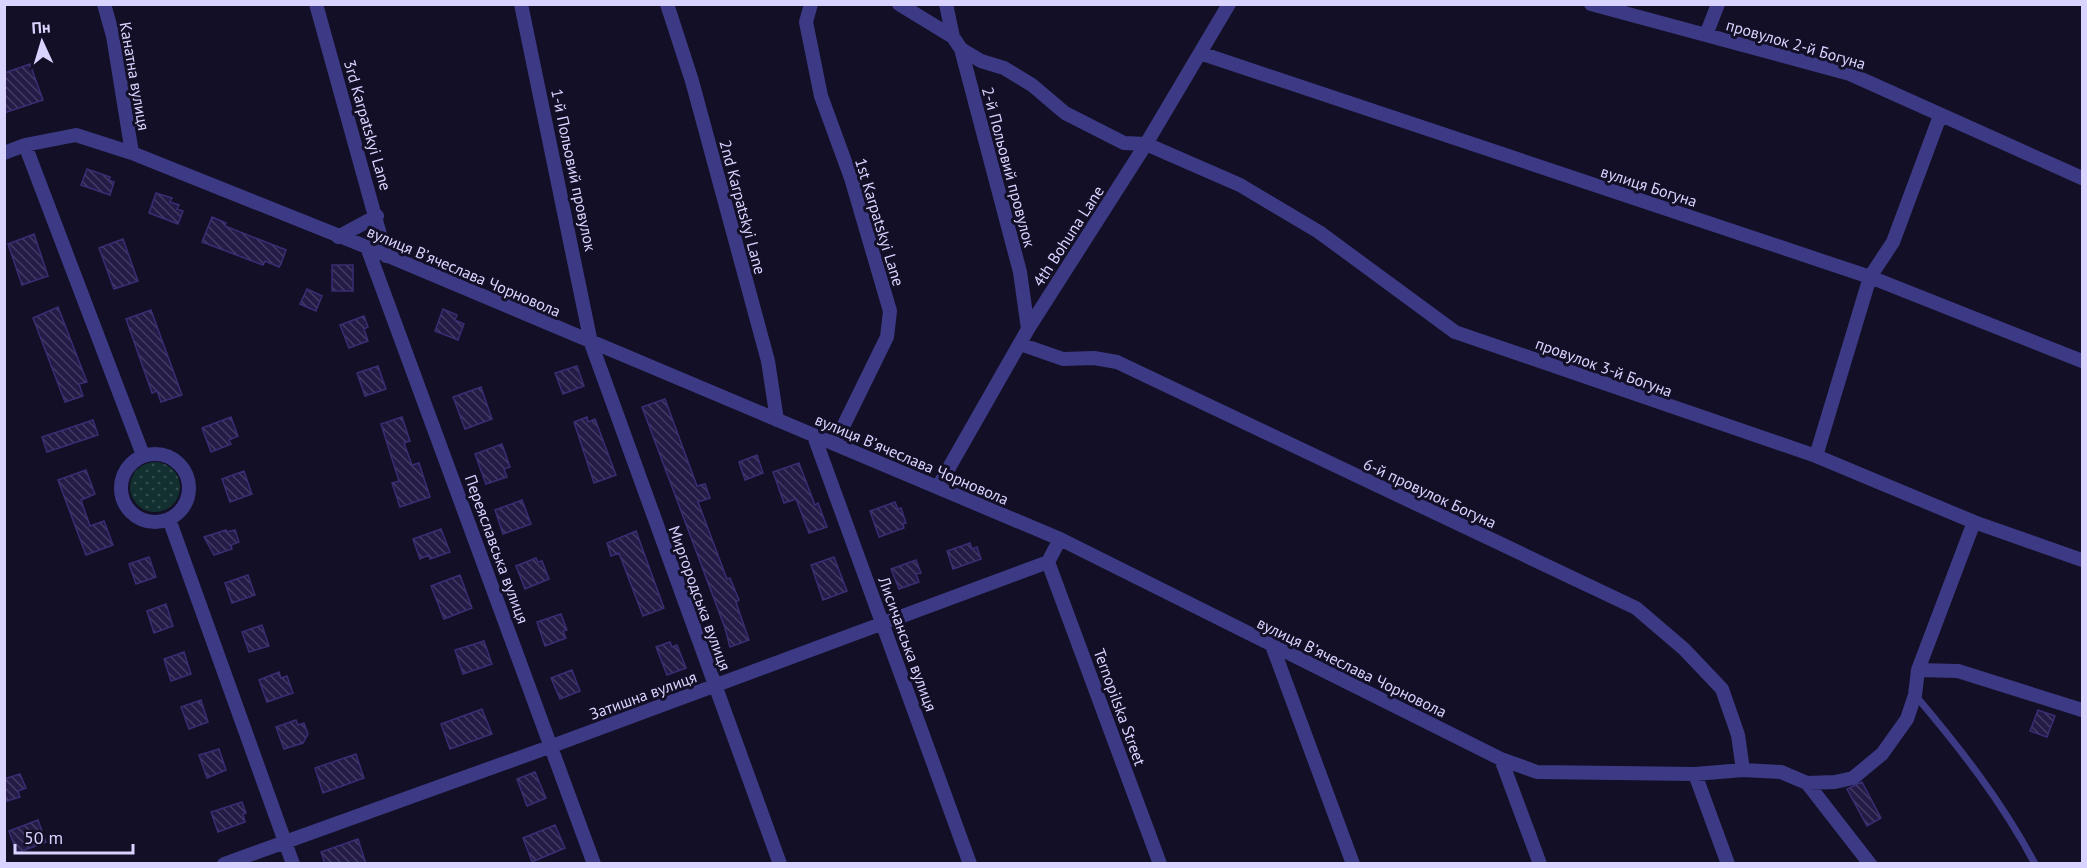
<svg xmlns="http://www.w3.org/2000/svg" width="2087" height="868" font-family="'PT Sans',sans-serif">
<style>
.grass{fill:url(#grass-dots)}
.building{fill:url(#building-back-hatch);stroke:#3b2d73;stroke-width:1.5}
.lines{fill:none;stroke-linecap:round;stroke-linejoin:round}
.service{stroke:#3d3a85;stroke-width:7}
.minor{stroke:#3d3a85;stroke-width:14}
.labels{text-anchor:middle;stroke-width:6;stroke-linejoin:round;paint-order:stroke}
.street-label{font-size:16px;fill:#d9d4ff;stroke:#130f26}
</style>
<defs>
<pattern id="grass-dots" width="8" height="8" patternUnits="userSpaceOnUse" patternTransform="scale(1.5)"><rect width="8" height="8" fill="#12302f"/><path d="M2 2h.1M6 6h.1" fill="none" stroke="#344d4e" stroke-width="1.8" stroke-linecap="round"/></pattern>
<pattern id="building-back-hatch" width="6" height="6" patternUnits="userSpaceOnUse" patternTransform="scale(1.5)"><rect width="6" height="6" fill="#241b47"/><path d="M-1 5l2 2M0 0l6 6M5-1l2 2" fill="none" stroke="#433b63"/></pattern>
</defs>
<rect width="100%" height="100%" fill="#130f26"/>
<path class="grass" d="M130 487a25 25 0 1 1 50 0a25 25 0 1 1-50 0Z"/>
<path class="building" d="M30,64L43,100L4,113V73Z
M87,169L110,177L109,180L114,182L110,195L81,185Z
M156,193L172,198L170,202L179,205L177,209L183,211L178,224L149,213Z
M212,217L226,223L225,226L286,250L281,264L279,267L265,261L263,265L202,242Z
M34,234L48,276L22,285L8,244Z
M123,239L138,281L114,289L99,248Z
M332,265H353V291H332Z
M307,289L322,296L316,311L300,304Z
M58,307L87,382L79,384L83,396L65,402L33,318Z
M443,309L457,315L455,320L464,324L458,340L435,331Z
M151,310L182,395L161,402L157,391L152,393L126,319Z
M364,316L368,327L364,329L368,341L349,348L340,325Z
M378,366L386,389L365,396L357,373Z
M577,366L584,386L563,394L555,373Z
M481,387L492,419L465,429L453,397Z
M665,399L697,486L705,484L710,498L698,502L727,579L730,578L739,600L736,602L749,640L730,647L725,628L642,407Z
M231,417L238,436L229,440L231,444L211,452L202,428Z
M402,417L410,441L404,443L412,465L419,463L430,497L400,507L392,483L399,481L381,424Z
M587,417L588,422L595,419L616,475L594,483L574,422Z
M93,420L98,435L47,452L42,437Z
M502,444L510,467L504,469L507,477L486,484L475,454Z
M757,455L763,473L745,480L739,462Z
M799,463L815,505L818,503L827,527L809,533L796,499L784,503L773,472Z
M86,470L95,494L81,500L90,526L104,521L113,545L86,555L58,480Z
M244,471L252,494L230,502L222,479Z
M522,500L531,524L503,534L495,510Z
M895,502L898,509L901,508L906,523L903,524L904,528L879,537L870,511Z
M441,529L450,552L430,559L429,555L420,559L413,539Z
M226,530L227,532L235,530L239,542L231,545L232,549L214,555L204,537Z
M636,531L664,608L643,616L619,553L611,556L607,543Z
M970,543L972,549L977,547L981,559L953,569L947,551Z
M149,557L156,577L136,584L129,564Z
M834,557L847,591L823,600L811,565Z
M536,558L538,562L542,561L549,579L525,589L516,566Z
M916,560L921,573L916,574L919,582L899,589L891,569Z
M248,575L255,595L232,603L225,583Z
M460,575L472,608L444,619L431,586Z
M166,604L173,626L154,633L147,611Z
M561,614L567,630L563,631L566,638L545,646L537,622Z
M262,625L269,646L249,652L242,632Z
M484,641L492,664L463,674L455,650Z
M670,642L672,647L677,645L686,668L667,675L656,647Z
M184,652L191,674L171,681L164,659Z
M572,670L580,691L560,699L551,678Z
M279,672L281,678L287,676L293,693L267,702L259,680Z
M201,700L208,722L189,729L181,707Z
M482,709L492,734L450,749L441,724Z
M2038,710L2055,716L2047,737L2030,731Z
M296,720L298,725L304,723L308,734L303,743L284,749L276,727Z
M219,749L226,770L207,778L199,755Z
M356,754L364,778L323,793L315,768Z
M535,772L546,798L527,806L517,779Z
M20,774L26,788L18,791L20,797L4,802V779Z
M1862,782L1881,818L1867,826L1847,789Z
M242,802L246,813L243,814L245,822L218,832L211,812Z
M38,820L46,842L17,853L9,831Z
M555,825L565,848L532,862L523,838Z
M358,839L366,864H325L321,852Z"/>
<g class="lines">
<path class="service" d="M1915,695C1960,748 2003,803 2035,864"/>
<path class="minor" d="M104,4L113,36L132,153
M316,4L386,256
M521,4L591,343L780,864
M667,4L692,81L768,361L777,420
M811,4L806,22L821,96L851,178L890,311L887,337L835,443
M899,4L953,37L961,49L981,61L1004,68L1032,85L1065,113L1124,143L1146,144L1240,185L1319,232L1455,332L1816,456L1974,522L2082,560
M946,4L953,37
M1591,4L1850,74L2082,178
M1706,35L1718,4
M961,49L1020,272L1028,329
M1200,53L1870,277L2082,361
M25,145L143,455
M4,153L25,145L76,135L132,153L367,247L1060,539L1501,759L1537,772L1695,774L1743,770L1781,772L1807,783L1835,782L1853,778L1882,754L1907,719L1915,695L1918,670L1974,522
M338,237L377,216
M367,247L594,864
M1020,344L1063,359L1094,358L1117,362L1636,608L1684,649L1722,689L1738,735L1743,770
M814,436L970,864
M121 488a34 34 0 1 1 68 0a34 34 0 1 1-68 0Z
M1816,456L1870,277L1893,242L1940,116
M938,487L1028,329L1146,144L1229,4
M169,519L293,864
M1048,562L1160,864
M1273,648L1353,864
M1918,670L1958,671L2082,710
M1501,759L1540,864
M1695,774L1728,864
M1807,783L1870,864
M224,864L552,746L1048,562L1060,539"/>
</g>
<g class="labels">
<g class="street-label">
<text transform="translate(1796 44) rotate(16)" y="6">провулок 2-й Богуна</text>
<text transform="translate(135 76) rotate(80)" y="6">Канатна вулиця</text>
<text transform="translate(368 125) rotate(74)" y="6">3rd Karpatskyi Lane</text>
<text transform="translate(1009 167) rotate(75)" y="6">2-й Польовий провулок</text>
<text transform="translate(574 170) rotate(78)" y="6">1-й Польовий провулок</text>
<text transform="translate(1649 186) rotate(18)" y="6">вулиця Богуна</text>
<text transform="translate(743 207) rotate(75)" y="6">2nd Karpatskyi Lane</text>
<text transform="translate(880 222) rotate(73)" y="6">1st Karpatskyi Lane</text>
<text transform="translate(1068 236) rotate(-57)" y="6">4th Bohuna Lane</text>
<text transform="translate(464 271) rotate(23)" y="6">вулиця Вʼячеслава Чорновола</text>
<text transform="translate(1604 367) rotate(20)" y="6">провулок 3-й Богуна</text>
<text transform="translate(912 459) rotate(23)" y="6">вулиця Вʼячеслава Чорновола</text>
<text transform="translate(1430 493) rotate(25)" y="6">6-й провулок Богуна</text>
<text transform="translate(497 549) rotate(70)" y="6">Переяславська вулиця</text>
<text transform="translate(700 598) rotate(70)" y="6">Миргородська вулиця</text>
<text transform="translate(908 644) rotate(70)" y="6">Лисичанська вулиця</text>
<text transform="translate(1352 667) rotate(26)" y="6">вулиця Вʼячеслава Чорновола</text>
<text transform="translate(643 695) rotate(-20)" y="6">Затишна вулиця</text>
<text transform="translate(1120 707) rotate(70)" y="6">Ternopilska Street</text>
</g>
</g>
<rect width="2087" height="868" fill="none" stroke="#d9d4ff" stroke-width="12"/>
<g transform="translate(42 42) rotate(356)" stroke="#130f26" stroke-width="4.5" paint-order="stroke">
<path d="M0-4.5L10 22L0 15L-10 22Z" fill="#d9d4ff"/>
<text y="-9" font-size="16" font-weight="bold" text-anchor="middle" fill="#d9d4ff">Пн</text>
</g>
<path d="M15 844v9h118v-9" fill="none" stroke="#d9d4ff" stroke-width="3"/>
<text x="24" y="844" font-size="18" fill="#d9d4ff" stroke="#130f26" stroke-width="4.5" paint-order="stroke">50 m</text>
</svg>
